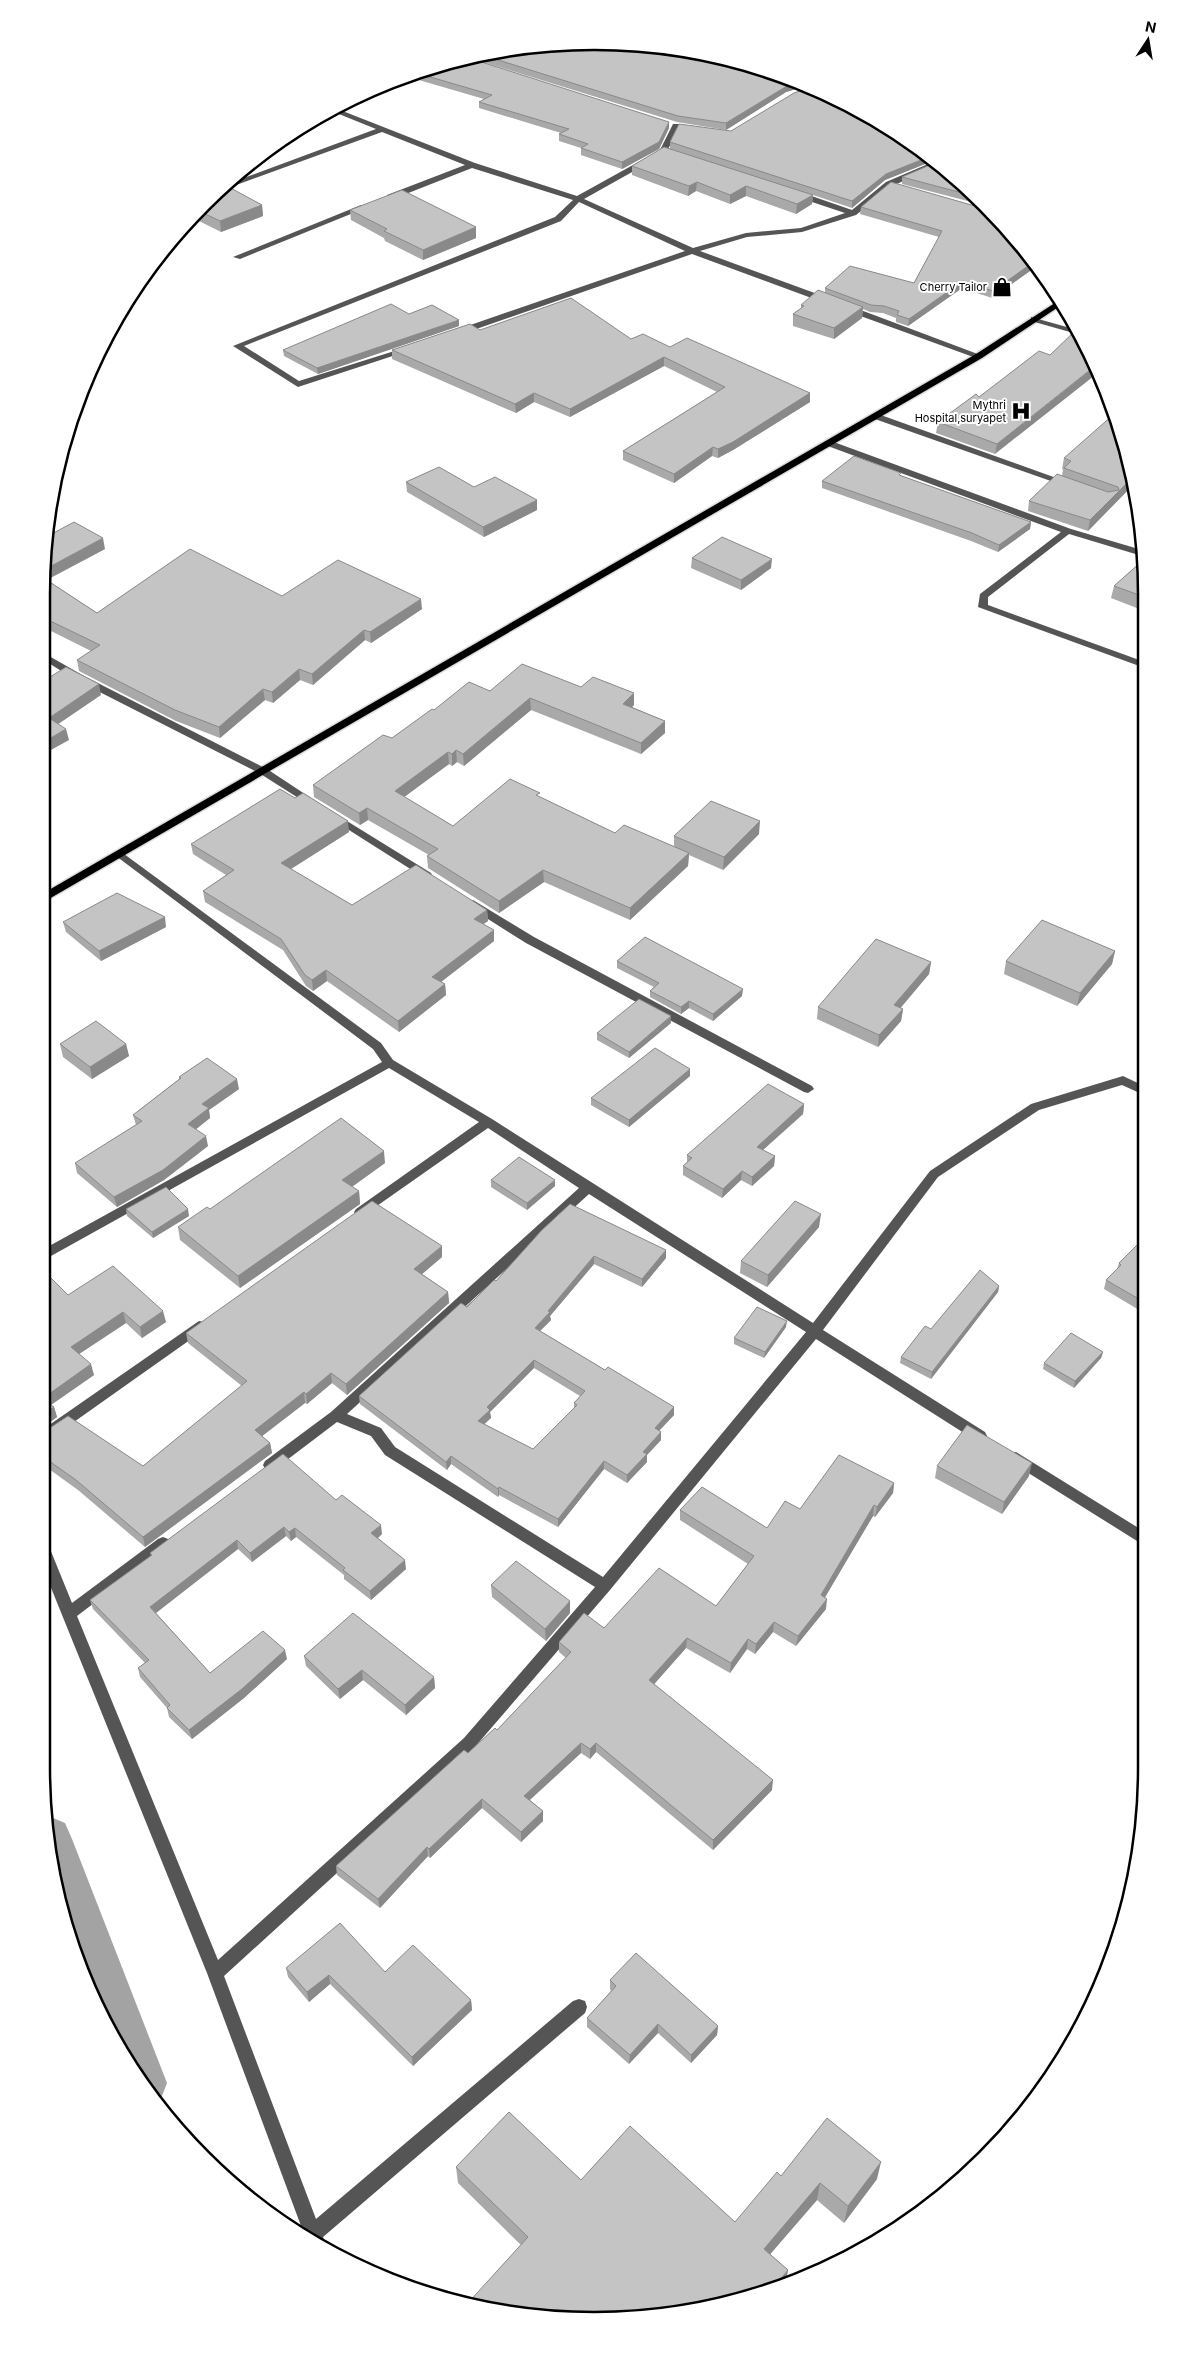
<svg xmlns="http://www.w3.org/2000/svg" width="1188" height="2362" font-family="Inter,sans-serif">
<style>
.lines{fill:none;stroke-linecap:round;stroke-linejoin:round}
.canal{fill:#a3a3a3;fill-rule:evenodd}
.major-casing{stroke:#dbdbdb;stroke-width:3}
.minor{fill:#555;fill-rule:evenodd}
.major{fill:#000;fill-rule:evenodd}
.wall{fill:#a9a9a9;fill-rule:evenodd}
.shaded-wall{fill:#898989}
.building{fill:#c4c4c4;stroke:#898989;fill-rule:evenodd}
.labels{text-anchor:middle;stroke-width:4;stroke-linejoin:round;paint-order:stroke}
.far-poi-label{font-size:11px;fill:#000;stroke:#fff;text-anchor:end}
.rim{fill:none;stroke:#000;stroke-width:2.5}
</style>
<rect width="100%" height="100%" fill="#fff"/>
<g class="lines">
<path class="canal" d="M48,1816L65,1823L72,1839L167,2083L160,2101L155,2103L115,2044L71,1946L52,1876L46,1817Z"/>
<defs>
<path id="major" d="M1058,301L1060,306L982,358L42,903V894L976,354Z"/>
</defs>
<use href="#major" class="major-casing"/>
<path class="minor" d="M335,108L475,163L577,196L660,150L673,124H679L680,126L666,153L584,199L693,248L746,233L801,228L845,213L794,196V192H800L852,210L886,182L935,161L940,165L892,186L856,215L802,232L747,237L700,251L831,299V303H825L692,254L462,334H456V330L685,251L579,202L561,221L244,346L299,381L404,348L411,350L298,387L233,346L555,217L573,200L472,168L393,199H387V195L465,165L382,132L217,192L222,186L376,129L329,110Z
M361,205L368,207L240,259L233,257Z
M844,306H850L983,356L976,358L844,310Z
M1031,317L1074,329L1077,334L1031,321Z
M872,414H878L1073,484L1065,486L872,418Z
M825,441H831L1071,529L1142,550V556L1069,534L988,597V605L1142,661V667L978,607L980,594L1061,532L825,445Z
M42,652L84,676L267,769L320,804L315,807L311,806L259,773L76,680L42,659Z
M334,813L431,873L432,875L431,877H423L330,818L329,816Z
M120,851L381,1043L393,1060L492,1119L813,1323L930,1171L1031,1104L1123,1076L1144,1086V1095L1122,1085L1039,1110L938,1177L823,1330L985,1432L987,1436L985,1440L980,1442L975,1440L816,1339L610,1590L474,1748L224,1976L316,2219L573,2001L579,1999L585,2001L587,2007L585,2013L323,2237L327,2247L325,2251L306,2238L304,2234L207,1973L41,1563V1538L46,1540L48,1544L72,1603L158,1539L163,1537L168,1539L170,1543L168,1547L77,1616L218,1960L464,1738L595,1587L385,1455L371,1436L337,1422L275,1469L270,1471L265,1469L263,1465L265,1461L331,1412L579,1188L488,1128L364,1215H356L354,1212L356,1209L479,1122L389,1068L42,1261V1250L382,1062L373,1049L116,856L115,854L116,852ZM589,1194L806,1332L603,1577L395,1447L381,1428L347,1414Z
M473,900L534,937L812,1086L814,1089L808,1093L804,1092L526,943L469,907L467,904Z
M42,1053L46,1054L51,1061L49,1064H42Z
M199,1321L204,1322L206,1326L204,1330L47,1441L42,1442V1430Z
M1016,1452L1145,1532V1546L1011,1462L1009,1458L1011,1454Z"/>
<use href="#major" class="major"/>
</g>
<path class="wall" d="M630,42L737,60L806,86L786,92L726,130L677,122L470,58L522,46ZM718,57L737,61H732Z
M416,71L669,128L659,149L622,169L581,155V148L559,141V134L561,133L479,108V102L484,99L405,76Z
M731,131L931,156L935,160L885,180L852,208L813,195L812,204L796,214L746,196L730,204L696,191L688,196L632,175V166L670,148V142Z
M937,162L979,204L902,184V177Z
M223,186L262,205L263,216L221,232L193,218Z
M975,206L1033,258L1037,266L992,298L962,288L908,326L896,322V318L883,313L870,312L863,309L862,318L834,339L793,326V314L801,309V305L825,293V288L914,283L939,237L860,214L861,207Z
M350,210L476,238L423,260L385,241L384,238L351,220Z
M409,314L459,326L318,374L284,356L283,350Z
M480,330L631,339L670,347L810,393V402L733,450L718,458L712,456L674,483L623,460V451L717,392L664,366L570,417L534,402L516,413L392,359V350Z
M1050,355L995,454L936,433L938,422Z
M1064,458L1132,486L1088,531L1028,511L1029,501L1062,476L1063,469H1062Z
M822,481L1031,522L1030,529L998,552L971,541L822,488Z
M406,482L474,487L537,510L484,537L407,492Z
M105,549L47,580L97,613L282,596L422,609L371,643L365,640L313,685L300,680L273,703L265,700L220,738L176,721L79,671L77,660L91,651L43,627L42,628V558Z
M692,558L771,568L741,590L691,568Z
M1142,561V610L1111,598L1114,586Z
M581,687L634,705L632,707L665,721V733L641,754L531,710L464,766L457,762L452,766L449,764L404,797L453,826L540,797L615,833L674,847V836L759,834L723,870L689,855L688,866L630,920L544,882L499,913L428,868L427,856L429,855L368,820L360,825L314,797L313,785L392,738L434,710L490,691Z
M295,798L349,832L291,869L352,905L487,910L488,921L483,924L494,941L441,982L445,984L446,995L399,1032L327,981L313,991L306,986L283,950L205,902L203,891L226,875L193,854L191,844Z
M63,922L166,927L101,961L66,932Z
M1115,951L1112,964L1077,1006L1004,974L1006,961Z
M617,961L742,996L713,1021L689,1008L681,1014L650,997V991L654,987L617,968Z
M931,962L929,974L900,1008L903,1009L901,1021L878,1047L817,1019L818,1007Z
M671,1016V1023L629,1058L597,1040V1033Z
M60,1044H126L129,1056L92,1079L63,1057Z
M690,1069V1076L629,1127L591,1105V1098Z
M179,1077L239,1089L209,1110L210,1118L196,1129L208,1146L164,1180L117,1207L77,1173L75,1163L136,1125L133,1115L179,1079Z
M804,1104L803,1114L763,1150L775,1156L774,1166L752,1186L741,1180L722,1198L683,1175V1166L687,1163V1155Z
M385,1163L352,1187L359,1191L360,1204L240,1288L180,1240L178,1227L210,1209Z
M491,1180L555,1186L527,1210L491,1187Z
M126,1209L189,1216L153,1238L127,1216Z
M819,1227L767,1287L740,1273L741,1261Z
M542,1230L666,1250V1258L642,1287L594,1264L550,1316L551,1320L540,1331L605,1370L674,1407V1415L659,1431L661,1440L647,1455V1462L627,1483L604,1469L558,1527L499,1495L498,1497L451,1464L447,1470L360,1404L359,1396L496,1281ZM534,1368L580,1396L574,1403V1409L533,1449L484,1424L491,1418L490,1412Z
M1144,1238V1313L1104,1289L1106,1280L1117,1269L1119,1263Z
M442,1257L422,1274L448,1292L449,1303L347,1395L332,1383L307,1404L305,1403L262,1436L270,1443L272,1453L145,1547L78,1490L42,1464V1433L143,1466L242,1386L188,1343L186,1333Z
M999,1286L998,1292L931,1379L900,1363L901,1357L931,1329Z
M68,1295L166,1322L142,1338L126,1323L79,1354L94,1375L51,1405L54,1407L57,1417L42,1428Z
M786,1327L764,1358L734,1344V1338Z
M1103,1352L1101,1358L1074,1388L1043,1369L1044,1363Z
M937,1466L1029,1476L1002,1514L935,1478Z
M894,1483L893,1493L875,1517L873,1516L824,1597L826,1609L796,1646L773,1632L755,1654L747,1649L730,1673L686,1648L654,1684L772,1790L713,1850L596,1752L590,1759L581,1753L530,1800L543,1811V1821L521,1842L482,1808L430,1858L428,1856L380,1908L337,1875L336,1866L468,1753L497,1730L566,1658L559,1652V1642L604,1628L716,1606L748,1564L680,1520V1510L767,1528L800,1509Z
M336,1500L382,1534L378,1538L406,1569L371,1600L344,1579V1575L296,1537L291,1541L286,1536L252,1562L238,1549L156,1613L210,1673L287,1659L244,1698L192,1739L169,1717L167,1708L140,1677L138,1668L145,1663L93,1609L90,1600L151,1556L150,1553Z
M491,1585L570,1613L546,1641L492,1597Z
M304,1656L434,1677L435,1688L406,1715L363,1680L340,1699L306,1666Z
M286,1968L385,1972L471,2000L472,2010L413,2066L330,1984L309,2002L288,1977Z
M610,1980L718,2026L717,2035L691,2063L658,2033L629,2064L587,2027V2018L611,1991L610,1989Z
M1090,2012L1058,2068L1053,2064L1059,2049Z
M1021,2114L989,2154L988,2153L991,2143Z
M456,2167L581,2180L735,2222L781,2176L877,2179L844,2223L817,2200L770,2254L788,2270L785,2286L771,2292L521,2245L458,2183Z"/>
<path class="shaded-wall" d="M797,83L806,86L786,92L726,130V123L787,86Z
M669,122V128L659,149L622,169V162Z
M931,156L935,160L885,180L852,208V201L886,174Z
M697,182L696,191L688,196L689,186Z
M746,186V196L730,204V195Z
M813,195L812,204L796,214L797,204Z
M262,205L263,216L221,232L220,221Z
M476,227V238L423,260V250Z
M1035,261L1037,266L992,298L993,291Z
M963,281L962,288L908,326L909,319Z
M863,307L862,318L834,339V328Z
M459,320V326L318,374L317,368Z
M664,357V366L570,417V409Z
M1095,366L1099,372L995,454L997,444Z
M534,393V402L516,413L515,404Z
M810,393V402L733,450L718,458V449Z
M713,447L712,456L674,483V474Z
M1131,479L1132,486L1088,531L1090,520Z
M537,500V510L484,537L483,527Z
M1031,522L1030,529L998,552L999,545Z
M103,538L105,549L42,582V571Z
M772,559L771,568L741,590V580Z
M421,599L422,609L371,643L370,632Z
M364,630L365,640L313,685L312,674Z
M299,669L300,680L273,703L272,692Z
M99,684L101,695L51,729L49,718Z
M263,689L265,700L220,738L219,727Z
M634,693V705L623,716V704Z
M530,698L531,710L464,766L463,754Z
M665,721V733L641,754V743Z
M66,729L69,740L42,755V743Z
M456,750L457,762L452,766V754Z
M448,752L449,764L396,803L395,791Z
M367,808L368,820L360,825L359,813Z
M348,821L349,832L283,874L281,863Z
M760,821L759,834L723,870L724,857Z
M689,853L688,866L630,920V908Z
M543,870L544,882L499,913V901Z
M487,910L488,921L475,930L474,919Z
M165,917L166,927L101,961L99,951Z
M494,930V941L433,988L432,977Z
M1115,951L1112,964L1077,1006L1080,993Z
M931,962L929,974L893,1017L894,1005Z
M326,970L327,981L313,991L312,980Z
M445,984L446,995L399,1032L398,1021Z
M743,989L742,996L713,1021V1014Z
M689,1001V1008L681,1014V1007Z
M903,1009L901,1021L878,1047L879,1035Z
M671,1016V1023L629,1058V1052Z
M126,1044L129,1056L92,1079L90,1067Z
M690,1069V1076L629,1127V1120Z
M237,1079L239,1089L209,1110L210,1118L190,1134L188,1124L202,1104Z
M804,1104L803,1114L756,1156L757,1147Z
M206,1136L208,1146L164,1180L117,1207L114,1197Z
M384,1151L385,1163L343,1193L342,1180Z
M775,1156L774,1166L752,1186V1177Z
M742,1171L741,1180L722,1198L723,1189Z
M555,1180V1186L527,1210V1203Z
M359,1191L360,1204L240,1288L238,1276Z
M188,1209L189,1216L153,1238L152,1232Z
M821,1214L819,1227L767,1287L768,1275Z
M47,1230L50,1241L42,1245V1233Z
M442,1246V1257L415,1280L414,1269Z
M666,1250V1258L642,1287V1279Z
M594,1256V1264L550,1316L551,1320L535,1336V1328L548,1311Z
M999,1286L998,1292L931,1379L932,1372Z
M448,1292L449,1303L347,1395L346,1384Z
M163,1311L166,1322L142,1338L140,1327Z
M123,1312L126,1323L73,1358L71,1347Z
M787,1321L786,1327L764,1358L765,1352Z
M1103,1352L1101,1358L1074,1388L1075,1381Z
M534,1360V1368L490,1412L491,1418L479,1429L478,1421L487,1407Z
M91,1364L94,1375L45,1409L42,1399Z
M331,1373L332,1383L307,1404L306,1394Z
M304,1392L305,1403L257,1440L255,1430Z
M54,1407L57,1417L42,1428V1415Z
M674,1407V1415L654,1436L655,1428Z
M661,1432V1440L647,1455V1462L627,1483V1475L643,1452Z
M270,1443L272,1453L145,1547L143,1537Z
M451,1456V1464L447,1470L446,1462Z
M604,1461V1469L558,1527V1519Z
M1032,1463L1029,1476L1002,1514L1004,1502Z
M894,1483L893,1493L875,1517L877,1507Z
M499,1487V1495L498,1497V1489Z
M874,1505L873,1516L820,1606L821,1595Z
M381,1525L382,1534L372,1543L371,1533Z
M284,1527L286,1536L252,1562L250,1553Z
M295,1528L296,1537L291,1541L289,1532Z
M237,1540L238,1549L152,1616L150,1607Z
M405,1560L406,1569L371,1600L370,1591Z
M827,1599L826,1609L796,1646L798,1636Z
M570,1601V1613L546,1641L545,1629Z
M774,1622L773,1632L755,1654L756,1644Z
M687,1638L686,1648L649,1690V1680Z
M748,1639L747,1649L730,1673L731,1663Z
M285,1650L287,1659L244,1698L192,1739L189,1730Z
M362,1670L363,1680L340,1699L338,1689Z
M434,1677L435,1688L406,1715L405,1705Z
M581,1743V1753L524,1805V1796Z
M596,1743V1752L590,1759V1749Z
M773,1780L772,1790L713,1850V1840Z
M482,1799V1808L430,1858L429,1849Z
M543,1811V1821L521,1842V1832Z
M427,1847L428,1856L380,1908L378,1899Z
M329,1975L330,1984L309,2002L307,1992Z
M471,2000L472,2010L413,2066L412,2057Z
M658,2024V2033L629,2064L630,2055Z
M718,2026L717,2035L691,2063V2055Z
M881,2162L877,2179L844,2223L848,2206Z
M820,2183L817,2200L761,2265L764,2249Z
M788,2270L785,2286L770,2292Z"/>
<path class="building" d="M630,42L718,57L732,61H740L797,83L787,86L726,123L678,116L482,55L522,46Z
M469,58L669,122L659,142L622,162L581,148L588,144L559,134L569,129L479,102L492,95L413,72Z
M810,87L838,98L931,156L886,174L852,201L670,142L679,124L731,131L794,93Z
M664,147L813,195L797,204L746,186L730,195L697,182L689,186L632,166Z
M937,162L970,195L902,177Z
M891,182L975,206H981L1033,258L1035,261L993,291L963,281L909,319L897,315L899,311L884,306L871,305L825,288L850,266L914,283L942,231L861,207Z
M225,185L262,205L220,221L199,211L223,186Z
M402,190L476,227L423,250L384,231L387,229L350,210Z
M818,290L863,307L834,328L793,314L804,306L801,305Z
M571,298L631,339L643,334L670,347L687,338L810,393L733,442L718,449L713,447L674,474L623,451L725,387L664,357L570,409L534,393L515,404L392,350L470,324L480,330Z
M391,304L409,314L432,305L459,320L317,368L283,350Z
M1075,331L1095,366L997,444L938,422L976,394L979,397L1039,351L1050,355Z
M1113,415L1131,479L1090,520L1029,501L1057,474L1108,492L1119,490L1118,487L1064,468L1071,461L1064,458Z
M854,456L901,473L899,475L1031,522L999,545L972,533L822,481Z
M439,467L474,487L495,477L537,500L483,527L406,482Z
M74,522L103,538L42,571V558L46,537Z
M722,537L772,559L741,580L692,558Z
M190,549L282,596L338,560L421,599L370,632L364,630L312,674L299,669L272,692L263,689L219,727L175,710L77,660L100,645L42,617V577L97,613Z
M1142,561V596L1114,586Z
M522,664L581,687L593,677L634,693L623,704L665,721L641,743L530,698L463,754L456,750L452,754L448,752L395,791L453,826L510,779L540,793L536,795L615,833L624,825L689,853L630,908L543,870L499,901L427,856L438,849L367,808L359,813L313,785L383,735L392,738L432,709L434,710L469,682L490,691Z
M66,667L99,684L49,718L66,729L42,743V682Z
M280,789L295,798L303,793L348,821L281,863L352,905L416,865L487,910L474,919L494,930L432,977L445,984L398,1021L326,970L312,980L305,975L281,939L203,891L234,870L191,844Z
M711,801L760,821L724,857L674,836Z
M117,893L165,917L99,951L63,922Z
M1042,920L1115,951L1080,993L1006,961Z
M645,937L743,989L713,1014L689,1001L681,1007L650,991L659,983L617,961Z
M876,939L931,962L894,1005L903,1009L879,1035L818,1007Z
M639,999L671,1016L629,1052L597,1033Z
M96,1021L126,1044L90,1067L60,1044Z
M655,1048L690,1069L629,1120L591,1098Z
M207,1058L237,1079L202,1104L209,1108L188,1124L206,1136L163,1170L114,1197L75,1163L142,1121L133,1115L181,1078L179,1077Z
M768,1084L804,1104L757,1147L775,1156L752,1177L742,1171L723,1189L683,1166L692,1158L687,1155Z
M341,1118L384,1151L342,1180L359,1191L238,1276L178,1227L207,1207L210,1209Z
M519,1157L555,1180L527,1203L491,1180Z
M166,1187L188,1209L152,1232L126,1209Z
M372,1201L442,1246L414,1269L448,1292L346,1384L331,1373L306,1394L304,1392L255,1430L270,1443L143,1537L76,1480L42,1456V1437L44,1435L42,1433L68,1416L143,1466L247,1381L186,1333Z
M795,1201L821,1214L768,1275L741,1261Z
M570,1204L666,1250L642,1279L594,1256L548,1311L550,1312L535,1328L605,1370L608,1367L674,1407L655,1428L661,1432L643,1452L647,1454L627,1475L604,1461L558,1519L499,1487L498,1489L451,1456L446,1462L359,1396L461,1303L467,1307L494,1280L496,1281L542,1230ZM534,1360L585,1391L574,1403L577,1405L533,1449L478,1421L490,1410L487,1407Z
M42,1223L47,1230L42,1233Z
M1144,1238V1302L1106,1280L1121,1265L1119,1263Z
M113,1266L163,1311L140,1327L123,1312L71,1347L91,1364L42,1399V1269L68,1295Z
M980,1270L999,1286L932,1372L901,1357L925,1326L931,1329Z
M757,1307L787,1321L765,1352L734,1338Z
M1071,1333L1103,1352L1075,1381L1044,1363Z
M42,1399L54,1407L42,1415Z
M967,1425L1032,1463L1004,1502L937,1466Z
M283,1454L336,1500L342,1495L381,1525L371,1533L405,1560L370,1591L343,1570L345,1568L295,1528L289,1532L284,1527L250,1553L237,1540L150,1607L210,1673L263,1631L285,1650L242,1689L189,1730L167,1708L170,1705L138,1668L149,1660L90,1600L152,1555L150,1553Z
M839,1455L894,1483L877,1507L874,1505L821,1595L827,1599L798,1636L774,1622L756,1644L748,1639L731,1663L687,1638L649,1680L773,1780L713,1840L596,1743L590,1749L581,1743L524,1796L543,1811L521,1832L482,1799L429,1849L427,1847L378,1899L336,1866L464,1750L468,1753L495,1728L497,1730L571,1652L559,1642L584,1613L604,1628L659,1568L716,1606L754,1556L680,1510L702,1487L767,1528L785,1501L800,1509Z
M516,1561L570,1601L545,1629L491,1585Z
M353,1613L434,1677L405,1705L362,1670L338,1689L304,1656Z
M340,1923L385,1972L413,1945L471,2000L412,2057L329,1975L307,1992L286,1968Z
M636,1953L718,2026L691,2055L658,2024L630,2055L587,2018L616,1986L610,1980Z
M1092,2005L1090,2012L1065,2054L1059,2049Z
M1017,2111L1021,2114L995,2146L991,2143Z
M509,2112L581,2180L630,2126L735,2222L777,2172L781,2176L827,2118L881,2162L848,2206L820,2183L764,2249L788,2270L770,2292L666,2316L594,2321L486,2310L467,2304L528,2237L456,2167Z"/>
<defs>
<symbol id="shop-bare" viewBox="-9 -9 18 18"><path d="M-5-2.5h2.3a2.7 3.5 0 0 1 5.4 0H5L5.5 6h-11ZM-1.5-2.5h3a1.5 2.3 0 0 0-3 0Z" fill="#000" stroke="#fff" stroke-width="2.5" paint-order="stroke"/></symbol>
<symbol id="hospital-bare" viewBox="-9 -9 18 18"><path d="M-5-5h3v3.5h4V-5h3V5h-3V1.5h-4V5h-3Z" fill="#000" stroke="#fff" stroke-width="2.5" paint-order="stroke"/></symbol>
</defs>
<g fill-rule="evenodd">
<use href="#shop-bare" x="988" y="273" width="28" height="28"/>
<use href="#hospital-bare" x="1007" y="397" width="28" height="28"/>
</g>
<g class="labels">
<g class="far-poi-label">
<text x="987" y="291">Cherry Tailor</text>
<text x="1006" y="409">Mythri<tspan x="1006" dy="13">Hospital,suryapet</tspan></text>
</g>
</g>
<path d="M0 0H1188V2362H0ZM594 50H594A544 544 0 0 1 1138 594V1768A544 544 0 0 1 594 2312H594A544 544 0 0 1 50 1768V594A544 544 0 0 1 594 50Z" fill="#fff" fill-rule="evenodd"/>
<path class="rim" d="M594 50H594A544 544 0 0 1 1138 594V1768A544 544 0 0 1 594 2312H594A544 544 0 0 1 50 1768V594A544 544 0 0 1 594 50Z"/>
<g transform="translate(1148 40) rotate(12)" stroke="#ffffff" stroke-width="4" paint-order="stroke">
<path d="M0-4L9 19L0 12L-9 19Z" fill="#000000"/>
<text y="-8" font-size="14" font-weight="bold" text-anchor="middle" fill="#000000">N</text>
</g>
</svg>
